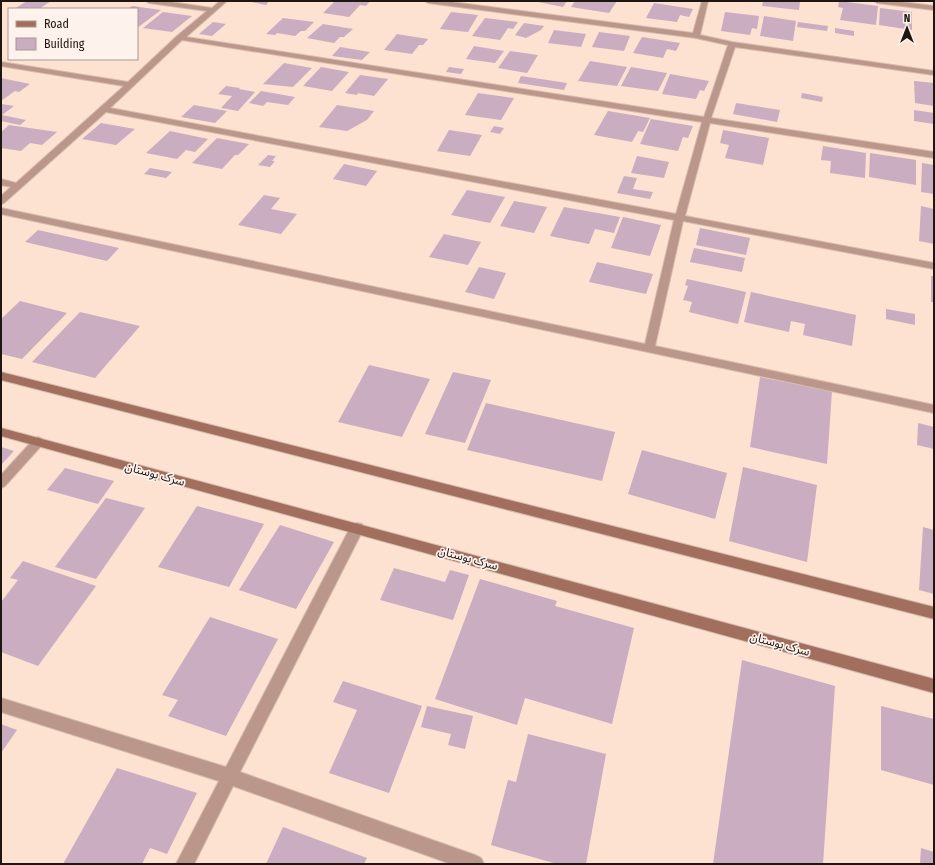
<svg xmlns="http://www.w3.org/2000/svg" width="935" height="865" font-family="'Fira Sans Condensed','Noto Sans Arabic',sans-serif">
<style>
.building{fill:#caadc1}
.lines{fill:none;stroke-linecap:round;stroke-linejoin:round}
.street-casing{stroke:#d5bcae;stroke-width:2}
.secondary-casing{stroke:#d5bcae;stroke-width:2}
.street{fill:#bb968b;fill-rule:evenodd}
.secondary{fill:#a26f5f;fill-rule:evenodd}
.labels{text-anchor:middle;stroke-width:3.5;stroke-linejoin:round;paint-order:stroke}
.street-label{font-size:12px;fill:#201611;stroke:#fef2ec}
</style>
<rect width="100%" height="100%" fill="#fde1d1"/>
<path class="building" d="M27,1H51L39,9H14Z
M246,1H269L266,5Z
M335,1H370L366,6L360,5L349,17L323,13Z
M533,1H567L563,7Z
M575,1H617L609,13L571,7Z
M763,1H800L799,10L762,6Z
M839,1L878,6L876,25L840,20L843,8L838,7Z
M654,3L693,9L689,17L680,15L677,22L646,18Z
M132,6L161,10L137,28V9H128Z
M880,8L912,12V30L879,25Z
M163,12L192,16L172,32L143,28Z
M451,12L478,15L468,32L440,29Z
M725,12L759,16L757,29L752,28L750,35L721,31Z
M764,16L796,21L793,41L760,36Z
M283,18L314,22L305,31H301L295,36L277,33L275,35L266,34Z
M485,18L518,22L513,29L508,28L500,40L472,36Z
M213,22L226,24L212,36L199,34Z
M798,22L828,26L827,31L797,27Z
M524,23L544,26L541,30L526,38L515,35Z
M323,24L353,29L344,37H340L334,43L307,38Z
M835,28L854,31V36L835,33Z
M554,30L586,34L581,47L548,43Z
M599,32L630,36L624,51L592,47Z
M397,34L428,39L423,45H419L412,54L384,50Z
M642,37L680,43L676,51L667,49L663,58L633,53Z
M474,46L504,51L495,63L466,59Z
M340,47L370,52L362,60L332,56Z
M510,51L538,55L527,73L498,68Z
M590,61L627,67L617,86L578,81Z
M284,63L312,68L293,87L263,84Z
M321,67L349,72L332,91L303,86Z
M449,67L464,69L461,74L446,72Z
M631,67L667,73L658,91L621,86Z
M670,74L709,81L704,91L700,90L696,99L662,94Z
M360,75L388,79L374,96L358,93L357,95L345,93Z
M521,76L567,83L564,90L518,83Z
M1,78L30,84L19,92L15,91L1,101Z
M914,81L934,83V106L915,103Z
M226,86L240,88L239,89L255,92L238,111L221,108L232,96L218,94Z
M261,91L295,97L288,105L267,102L263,106L249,103Z
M478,93L514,98L501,120L465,115Z
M802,93L823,97L822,102L801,98Z
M736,103L780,110L777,122L733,114Z
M2,104L14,106L2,115L26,120L20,125L1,121Z
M194,105L227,111L215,123L181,117Z
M337,105L374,111L367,120L347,131L319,127Z
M914,110L934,113V124L914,121Z
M608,111L650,118L643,132L638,131L632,142L594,135Z
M651,119L693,126L688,138L683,137L678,151L640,144Z
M101,123L135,129L116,145L82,139Z
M9,125L57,132L42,145L30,143L21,151L1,148V132Z
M494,126L504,128L500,134L490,132Z
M449,130L482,135L470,156L437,151Z
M723,130L769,138L763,165L725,158L729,145L720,143Z
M170,131L208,139L195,152L186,150L177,159L146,153Z
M217,138L249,144L238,155H235L222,169L192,163Z
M823,146L866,153L865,178L830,173L831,161L821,160Z
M870,153L916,160V185L869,177Z
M268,155L276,156L272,161H275L270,167L258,165Z
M637,156L669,162L664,178L631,173Z
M922,163L934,165V194L921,192Z
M344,164L377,171L366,186L333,179Z
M150,168L172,172L166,178L144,174Z
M624,176L637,178L633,189L653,192L650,199L617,193Z
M467,190L505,197L490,223L451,215Z
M264,195L280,198L271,209L297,214L281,234L238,225Z
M514,201L547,207L534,233L500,226Z
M921,206L934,209V244L919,241Z
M564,207L620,217L614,233L595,229L589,244L550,236Z
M623,217L661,225L650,256L611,248Z
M700,228L750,238L746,255L696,245Z
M38,230L119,248L107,261L25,242Z
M444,234L481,242L468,265L429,257Z
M694,248L745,258L742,272L690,262Z
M597,262L653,274L646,294L589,282Z
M479,267L506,273L494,299L465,292Z
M931,276H934V302H931Z
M687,279L746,292L738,324L689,312L692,302L683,300L688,286L685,285Z
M751,292L856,315L852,346L803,335L805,324L791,321L789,332L744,322Z
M20,301L67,313L22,359L1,354V319Z
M886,309L915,314V325L886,319Z
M80,312L140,326L95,378L32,362Z
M369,365L430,379L402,437L338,422Z
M453,372L491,380L465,443L425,434Z
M760,377L832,391L827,464L750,447Z
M486,403L615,432L602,481L467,450Z
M918,423L934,427V449L917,445Z
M1,447L14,451L1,465Z
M642,450L727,473L715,519L628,494Z
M743,467L817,485L807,562L729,541Z
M65,468L114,481L98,504L47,490Z
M106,498L145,508L96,579L55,567Z
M197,506L264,524L229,587L158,567Z
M280,525L334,542L296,609L239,590Z
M923,527L934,530V594L919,590Z
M23,561L96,586L38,666L1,652V602L18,580L10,578Z
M394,568L445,582L450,570L469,575L453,620L380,600Z
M480,579L557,601L555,606L634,628L612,724L525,698L517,725L435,699Z
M210,617L278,639L226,736L168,716L178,700L162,695Z
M742,660L835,686L823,864H713Z
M343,681L422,706L389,793L329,773L357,710L333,702Z
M427,706L473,716L465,749L448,745L451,734L421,727Z
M881,706L934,719V785L881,770Z
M1,724L17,730L1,753Z
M528,734L606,754L586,864H557L491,845L508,780L516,782Z
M117,768L197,793L167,854L150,848L142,864H63Z
M283,827L367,858L364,864H266Z
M921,848L934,852V864H920Z"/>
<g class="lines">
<defs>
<path id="street" d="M146,1H164L212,8L220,1H227L186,37L704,117L728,45L696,38L428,3L425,1H444L693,33L702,1H708L700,35L732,42L934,71V75L735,47L711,118L934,152V158L710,123L685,216L934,263V269L683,221L655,346L934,405V413L1,214V208L645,344L674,220L106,112L4,203L1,204V196L11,187L1,185V179L16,183L124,86L1,66V62L128,82L177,36L207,11L149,3ZM182,40L702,122L676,214L110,108Z
M874,1H894L934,6V10L877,3Z
M38,437L42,439L44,442L42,445L5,486L1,488V475L34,439Z
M357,523L362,524L364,528L240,772L475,855L481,858L484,864H451L233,786L194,864H176L219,781L1,712V698L226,767L352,524Z"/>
<path id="secondary" d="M1,372L934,607V619L1,380Z
M1,428L934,679V693L1,436Z"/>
</defs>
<use href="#street" class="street-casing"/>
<use href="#secondary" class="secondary-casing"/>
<use href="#street" class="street"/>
<use href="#secondary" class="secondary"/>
</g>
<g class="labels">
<g class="street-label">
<text transform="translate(155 474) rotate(15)" y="4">سرک بوستان</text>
<text transform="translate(468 558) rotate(15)" y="4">سرک بوستان</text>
<text transform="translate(780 644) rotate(15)" y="4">سرک بوستان</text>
</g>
</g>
<rect width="935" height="865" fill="none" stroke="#201611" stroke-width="4"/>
<rect x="8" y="8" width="130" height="52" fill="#fef2ec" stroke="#a59a94"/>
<rect x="16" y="21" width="20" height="6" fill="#a26f5f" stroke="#a59a94"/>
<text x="44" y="28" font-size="12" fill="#201611">Road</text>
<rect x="16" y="38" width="20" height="12" fill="#caadc1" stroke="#a59a94"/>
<text x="44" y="48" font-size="12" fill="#201611">Building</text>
<g transform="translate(907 28)" stroke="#fef2ec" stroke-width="3" paint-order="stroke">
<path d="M0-3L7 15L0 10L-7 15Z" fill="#201611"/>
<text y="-6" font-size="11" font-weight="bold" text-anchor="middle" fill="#201611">N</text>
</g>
</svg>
